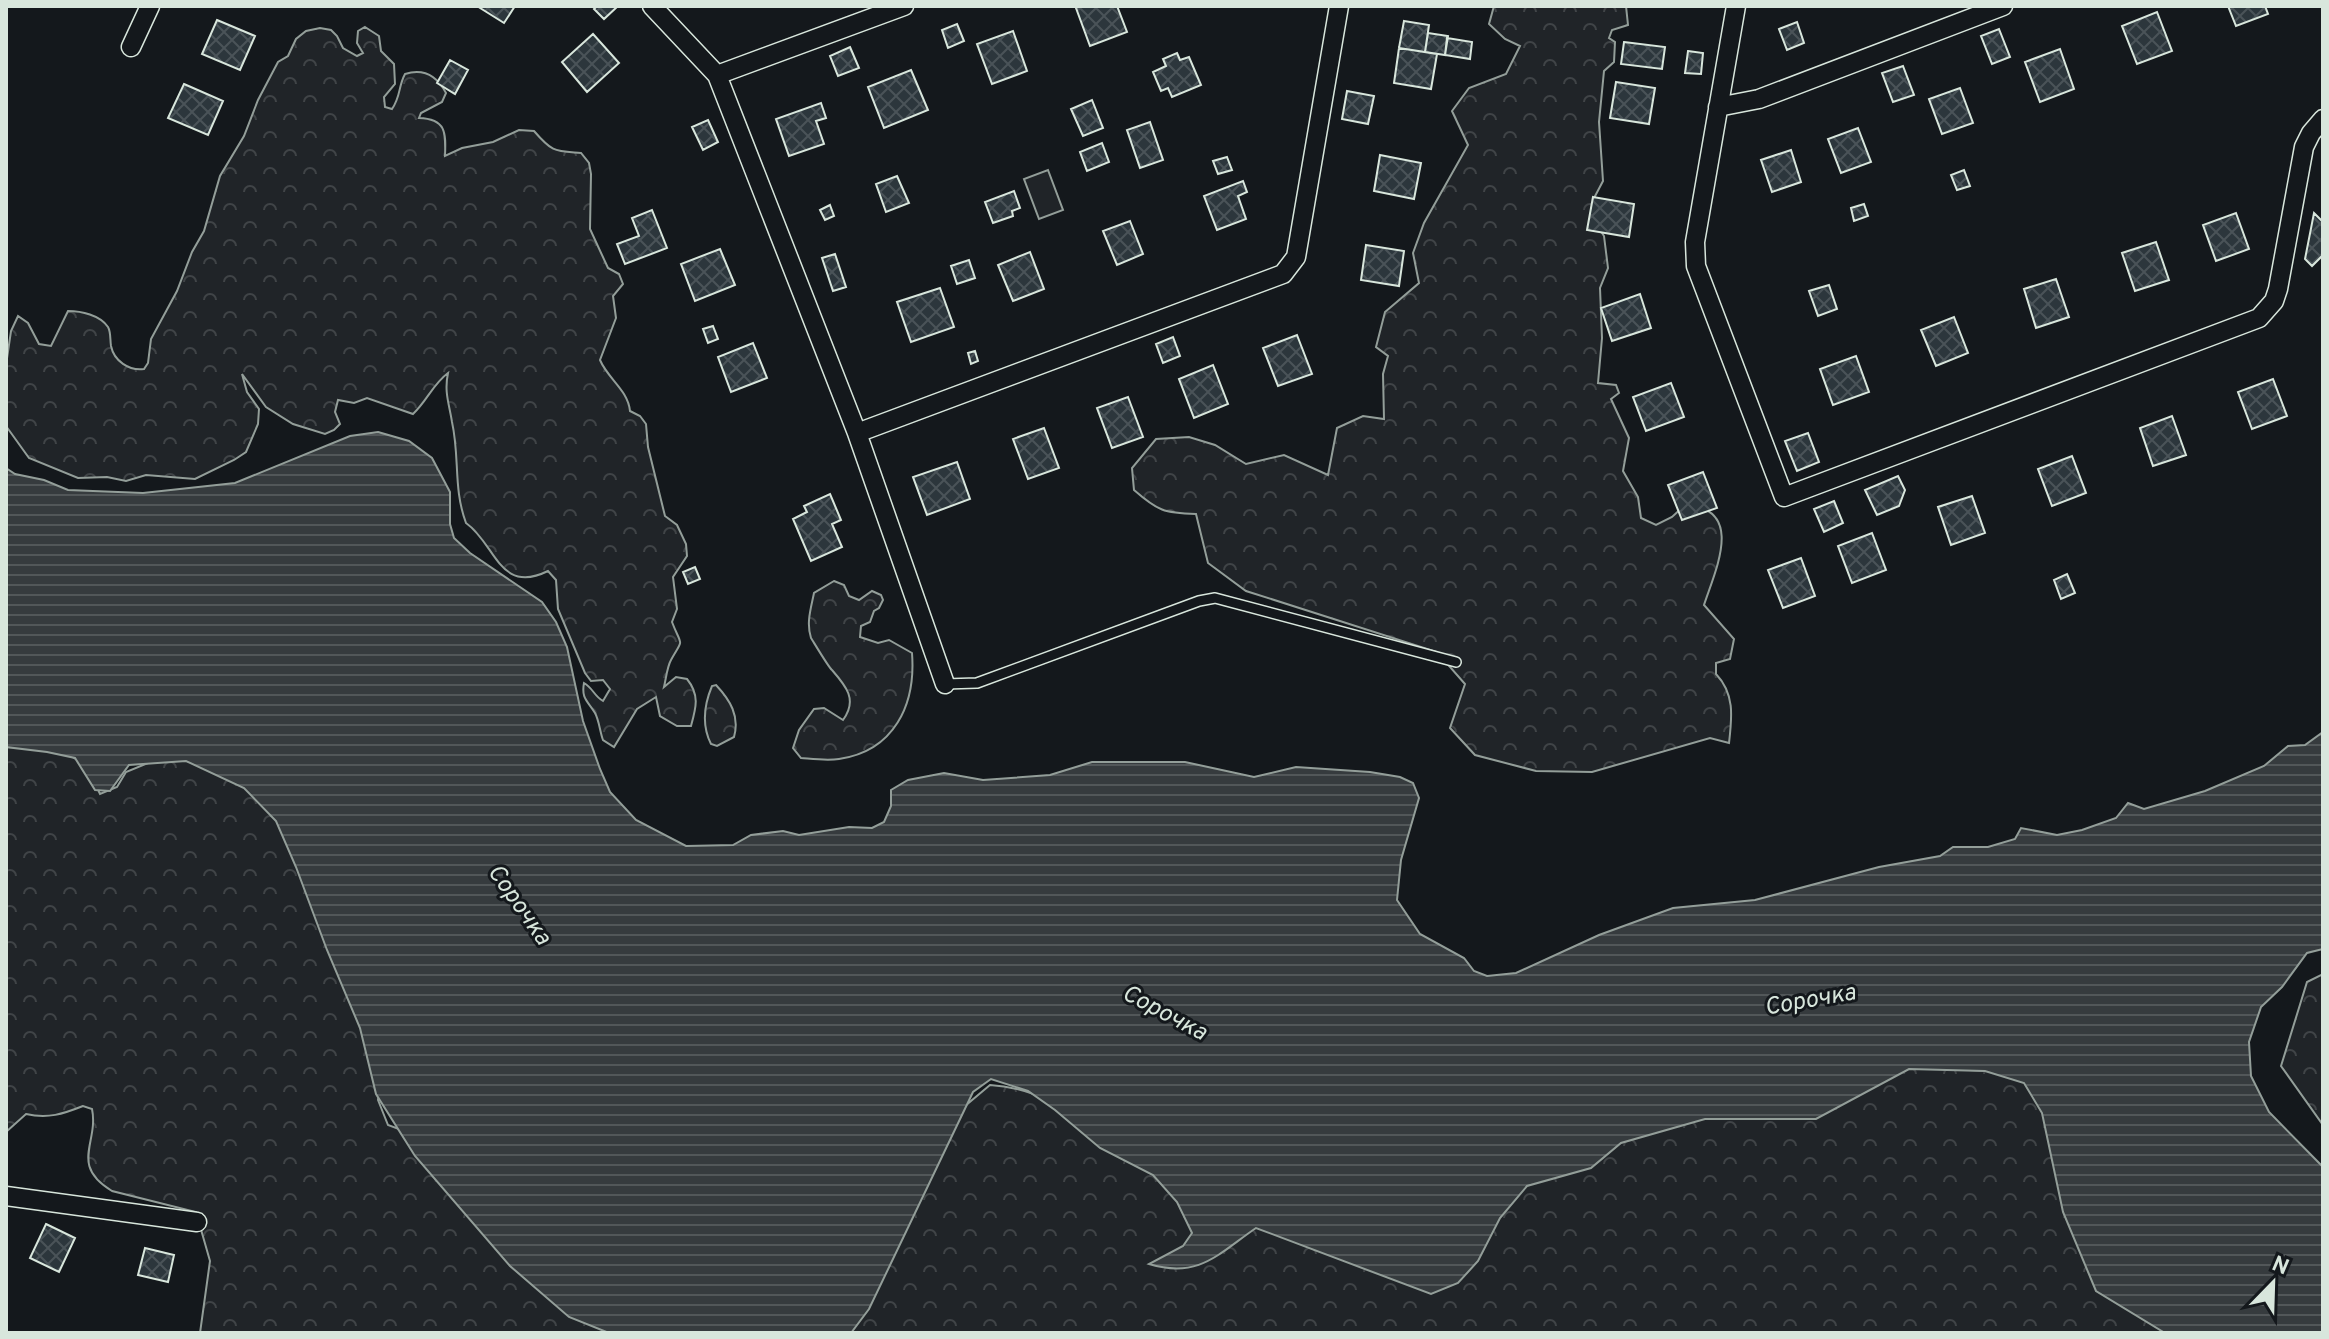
<svg xmlns="http://www.w3.org/2000/svg" width="2329" height="1339" font-family="Overpass,sans-serif">
<style>
.green{fill:#202428;stroke:#939e99;stroke-width:2}
.forest{fill:url(#forest-crowns);stroke:#939e99;stroke-width:2}
.water{fill:url(#water-rules);stroke:#939e99;stroke-width:2}
.building{fill:url(#building-cross-hatch);stroke:#d8e6dc;stroke-width:2}
.lines{fill:none;stroke-linecap:round;stroke-linejoin:round}
.service-casing{stroke:#d8e6dc;stroke-width:12}
.minor-casing{stroke:#d8e6dc;stroke-width:21}
.service{stroke:#14181c;stroke-width:9}
.minor{stroke:#14181c;stroke-width:18}
.labels{text-anchor:middle;stroke-width:6;stroke-linejoin:round;paint-order:stroke}
.water-label{font-size:24px;font-style:italic;fill:#d8e6dc;stroke:#14181c}
</style>
<defs>
<pattern id="forest-crowns" width="20" height="18" patternUnits="userSpaceOnUse" patternTransform="scale(2)"><rect width="20" height="18" fill="#202428"/><path d="M2 6a3 3 0 1 1 6 0M12 15a3 3 0 1 1 6 0" fill="none" stroke="#404447"/></pattern>
<pattern id="water-rules" width="6" height="5" patternUnits="userSpaceOnUse" patternTransform="scale(2)"><rect width="6" height="5" fill="#363b3e"/><path d="M0 2.5h6" fill="none" stroke="#525759"/></pattern>
<pattern id="building-cross-hatch" width="8" height="8" patternUnits="userSpaceOnUse" patternTransform="scale(2)"><rect width="8" height="8" fill="#2c363c"/><path d="M0 0l8 8M0 8l8-8" fill="none" stroke="#4a5358"/></pattern>
</defs>
<rect width="100%" height="100%" fill="#14181c"/>
<path class="green" d="M1048,170L1063,210L1039,219L1024,179Z"/>
<path class="forest" d="M1494,6H1626L1628,25L1612,30L1609,38L1615,42L1614,62L1604,71L1599,122L1603,181L1593,200L1595,222L1604,236L1608,268L1600,288L1602,338L1598,383L1616,385L1619,393L1611,399L1629,438L1623,471L1638,497L1641,518L1656,525L1672,517L1685,505C1746,508 1715,571 1704,605L1734,639L1730,659L1716,663V674C1735,694 1732,717 1729,743L1710,738L1592,772L1536,771L1475,755L1450,728L1465,684L1437,652L1246,591L1208,563L1196,514C1164,513 1158,511 1134,490L1132,468L1156,439L1189,437L1215,445L1246,464L1284,455L1328,475L1337,428L1363,416L1384,419L1383,374L1388,356L1376,347L1385,312L1419,283L1413,253L1424,223L1468,145L1452,111L1469,88L1506,74L1520,46L1505,39L1489,24Z
M365,27L379,36L381,51L394,64L395,84L384,97L385,107L392,109C401,96 398,87 405,74C424,68 437,76 446,93L442,102L421,113L419,118C446,119 446,132 445,156L462,148L493,142L519,130L534,131C553,153 555,151 581,153L589,163L591,174L590,229L608,268L619,274L623,284L613,296L616,318L600,360C608,379 628,390 630,411L640,416L646,424L648,447L665,516L677,525L686,544L687,556L673,577L677,609L672,622C682,648 684,637 671,660C667,667 666,679 664,687L676,677L687,679C700,695 696,708 691,726H677L660,716L656,697L637,709L614,747L603,740C600,732 599,720 595,713C588,701 581,699 584,683C593,688 594,696 603,701L610,689L603,680L591,681L585,673L558,609L556,580L548,571C499,595 496,544 466,523C453,488 460,458 452,422C449,403 444,392 448,373C433,384 427,401 413,414L367,398L354,403L338,400L335,412L340,424L334,430L325,434L293,424L266,407L242,374L247,392L259,409L258,424L246,452L234,460L195,479L146,475L126,481L107,477L78,478L29,458L6,426V365L11,331L18,316L28,323L39,344L51,346L68,311C81,311 100,315 108,327C111,332 110,340 111,346C114,361 129,371 144,369L148,363L151,339L177,291L192,252L204,231L220,176L244,136L258,100L278,62L288,56L296,39L306,31L320,28L331,30L337,36L343,48L357,56L363,53L357,43L358,31Z
M834,581L844,585L849,596L859,600L872,591L881,595L883,600L879,608L874,611L870,622L861,626L860,637L878,643L889,640L912,653C916,705 894,751 839,759C827,761 813,759 801,758L793,748L799,730L814,709L824,708L843,720C858,700 846,686 832,670C829,668 813,641 811,638C806,623 811,608 814,593Z
M716,685C730,700 740,716 734,737L717,746L711,744C701,724 704,705 712,686Z
M6,736L63,751L87,766L100,794L117,787L126,772L170,754L212,761L285,819L382,1072L378,1100L388,1125L407,1132L621,1333H200L210,1261L196,1212L112,1191C69,1165 99,1143 92,1109L83,1106C63,1114 48,1119 26,1114L6,1132Z
M2323,974V1125L2281,1066L2307,982Z
M1877,1067L2030,1072L2189,1333H838L946,1122L990,1085C1074,1089 1156,1176 1217,1229L1501,1175Z"/>
<path class="water" d="M378,432L409,441L432,458L450,492V524L454,538L470,553L542,602L556,622L567,647L583,721L600,769L610,792L636,820L686,846L733,845L751,835L783,831L799,835L849,827L872,828L884,822L891,806V790L908,780L944,773L983,780L1050,775L1092,762H1185L1254,777L1296,767L1370,772L1400,777L1413,783L1419,798L1401,860L1397,900L1420,934L1464,958L1474,971L1487,976L1516,973L1599,935L1673,908L1755,900L1879,867L1940,856L1953,847H1988L2015,839L2021,828L2057,835L2082,830L2116,818L2128,803L2144,809L2205,791L2264,766L2288,746L2305,745L2323,732V949L2307,953L2282,987L2261,1007L2249,1042L2251,1076L2269,1112L2323,1167V1333H2165L2096,1291L2063,1212L2042,1113L2024,1083L1985,1071L1909,1069L1816,1119H1705L1621,1143L1591,1168L1527,1186L1500,1218L1478,1261L1458,1283L1431,1294L1256,1228C1218,1254 1199,1279 1149,1264L1183,1246L1192,1233L1177,1202L1153,1175L1100,1148L1055,1110L1028,1091L991,1079L973,1092L869,1309L851,1333H609L569,1317L510,1266L415,1156L376,1094L360,1028L327,950L296,867L276,821L244,788L186,761L129,765L110,791L95,790L75,758L47,752L6,747V468L15,474L44,480L68,490L143,493L235,483L350,436Z"/>
<path class="building" d="M477,6H515L504,23Z
M597,6H618L604,19L594,9Z
M1080,6H1117L1127,32L1090,46L1076,8Z
M2228,6H2265L2268,14L2236,26Z
M2157,12L2172,51L2137,64L2122,26Z
M217,20L255,36L240,70L202,54Z
M1404,21L1429,25L1425,52L1399,48Z
M1797,22L1804,43L1787,50L1779,29Z
M957,24L964,41L948,48L942,30Z
M1999,29L2010,57L1992,64L1981,36Z
M1013,31L1027,71L992,84L977,44Z
M1428,33L1448,36L1445,55L1425,52Z
M593,34L619,63L587,92L562,62Z
M1447,38L1472,42L1470,59L1445,55Z
M1624,42L1665,47L1662,69L1621,64Z
M850,47L859,68L838,76L830,56Z
M1399,48L1437,54L1431,89L1394,83Z
M2060,49L2074,89L2040,102L2025,62Z
M1688,51L1703,53L1701,74L1685,73Z
M1177,53L1180,60L1189,57L1201,85L1172,97L1168,88L1161,91L1153,72L1166,66L1163,59Z
M450,60L468,70L455,94L437,83Z
M1903,66L1914,95L1893,102L1882,73Z
M911,70L928,110L884,128L868,87Z
M1616,82L1655,88L1649,124L1610,118Z
M184,84L223,101L208,135L168,118Z
M1960,88L1973,123L1942,134L1929,99Z
M1347,91L1374,96L1368,124L1342,119Z
M1092,100L1103,128L1083,136L1071,109Z
M821,103L826,118L816,121L824,144L789,156L776,119Z
M708,120L718,142L703,150L692,127Z
M1150,122L1163,160L1140,168L1127,130Z
M1858,128L1871,162L1841,173L1828,139Z
M1102,143L1109,162L1087,171L1080,152Z
M1791,150L1801,182L1772,192L1761,160Z
M1380,155L1421,163L1414,199L1374,191Z
M1227,157L1232,170L1218,174L1213,161Z
M1964,170L1970,186L1957,190L1951,175Z
M897,176L909,203L886,212L876,184Z
M1243,181L1247,192L1238,196L1246,219L1217,230L1204,196Z
M1014,191L1020,208L1012,211L1013,216L993,223L985,202Z
M1593,197L1634,204L1629,237L1587,230Z
M1864,204L1868,216L1854,221L1851,208Z
M830,205L834,216L825,220L820,210Z
M652,210L667,248L625,264L617,244L639,236L632,218Z
M2236,213L2249,249L2216,261L2203,225Z
M2314,213L2323,222V255L2312,266L2305,259Z
M1130,221L1143,254L1117,265L1103,231Z
M2156,242L2169,280L2135,291L2122,253Z
M1366,245L1404,251L1399,286L1361,280Z
M720,249L735,285L695,301L681,264Z
M1030,252L1044,289L1013,301L998,265Z
M835,254L846,287L833,291L822,258Z
M969,260L975,278L957,284L951,266Z
M2056,279L2069,317L2036,328L2024,289Z
M1829,285L1837,309L1818,316L1809,291Z
M940,288L954,327L911,342L897,302Z
M1640,294L1651,328L1612,341L1601,308Z
M1954,317L1968,353L1936,366L1921,330Z
M713,326L718,339L708,343L703,329Z
M1297,335L1312,374L1278,386L1263,348Z
M1173,337L1180,356L1163,363L1156,344Z
M753,343L767,378L731,392L718,357Z
M975,351L978,361L971,364L968,353Z
M1856,356L1869,392L1833,405L1820,369Z
M1213,365L1228,404L1194,418L1179,379Z
M2273,379L2287,416L2252,429L2238,392Z
M1671,383L1684,417L1646,431L1633,397Z
M1128,397L1143,437L1112,448L1097,408Z
M2172,416L2186,455L2153,466L2140,428Z
M1044,428L1059,468L1028,479L1013,439Z
M1808,433L1819,462L1797,471L1785,441Z
M2072,456L2086,493L2052,506L2038,469Z
M957,462L970,499L927,515L913,477Z
M1703,472L1717,508L1682,520L1668,485Z
M1898,476L1905,490L1899,506L1877,515L1865,490Z
M830,494L841,520L832,524L842,547L811,561L793,519L807,512L804,506Z
M1972,496L1985,533L1951,545L1938,507Z
M1834,501L1843,523L1824,532L1814,509Z
M1872,533L1886,570L1852,583L1838,546Z
M1801,558L1815,596L1783,608L1768,570Z
M695,567L700,579L688,584L683,572Z
M2067,574L2075,593L2061,599L2054,580Z
M46,1224L75,1238L59,1272L30,1258Z
M145,1248L174,1255L168,1282L138,1275Z"/>
<g class="lines">
<defs>
<path id="service" d="M945,684L977,683L1199,601L1215,598L1456,662"/>
<path id="minor" d="M652,6L717,75L857,433L945,684
M1736,6L1695,242L1696,266L1784,497L2259,318L2274,301L2278,289L2304,147L2311,133L2323,119
M131,47L150,6
M717,75L904,6
M1718,107L1759,99L2003,6
M857,433L1283,274L1296,257L1339,6
M6,1196L197,1222"/>
</defs>
<use href="#service" class="service-casing"/>
<use href="#minor" class="minor-casing"/>
<use href="#service" class="service"/>
<use href="#minor" class="minor"/>
</g>
<g class="labels">
<g class="water-label">
<text transform="translate(520 904) rotate(55)" y="8">Сорочка</text>
<text transform="translate(1810 999) rotate(-10)" y="8">Сорочка</text>
<text transform="translate(1165 1012) rotate(28)" y="8">Сорочка</text>
</g>
</g>
<rect width="2329" height="1339" fill="none" stroke="#d8e6dc" stroke-width="16"/>
<g transform="translate(2273 1283) rotate(23)" stroke="#14181c" stroke-width="6" paint-order="stroke">
<path d="M0-6L14 30L0 20L-14 30Z" fill="#d8e6dc"/>
<text y="-12" font-size="22" font-weight="bold" text-anchor="middle" fill="#d8e6dc">N</text>
</g>
</svg>
